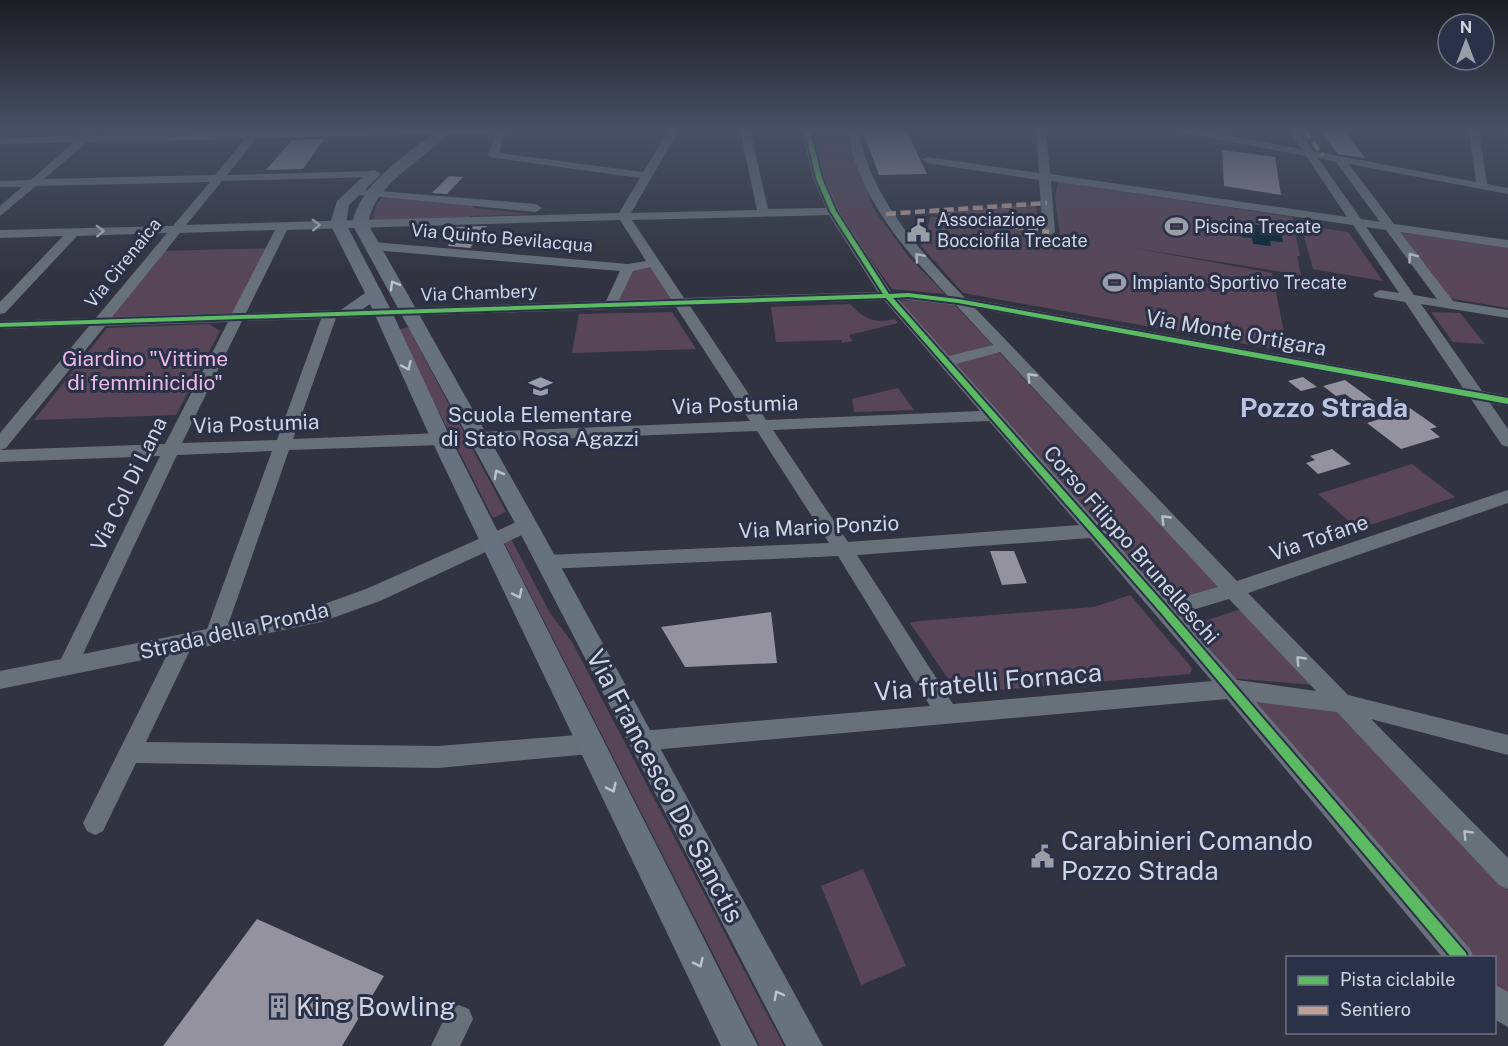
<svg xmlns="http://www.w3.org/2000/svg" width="1508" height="1046" font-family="'Public Sans',sans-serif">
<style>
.green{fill:#584658}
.water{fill:#042731}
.building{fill:#93929e}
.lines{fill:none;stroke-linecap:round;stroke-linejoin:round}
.minor{fill:#68717a;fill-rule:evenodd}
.major{fill:#68727e;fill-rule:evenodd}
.quiet{stroke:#bda197;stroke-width:4.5;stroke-dasharray:10 4.5;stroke-linecap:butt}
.cycleway-casing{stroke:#2b3146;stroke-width:4}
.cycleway{fill:#5cba63;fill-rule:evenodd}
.oneway{stroke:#b7bcc9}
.oneway2{stroke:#bcc1cf}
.labels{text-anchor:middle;stroke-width:6;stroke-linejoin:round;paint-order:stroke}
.far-poi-label{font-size:18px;fill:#d1d5e3;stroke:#2b3146;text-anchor:start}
.far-street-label{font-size:18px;fill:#d1d5e3;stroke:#2b3146}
.street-label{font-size:21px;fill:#d1d5e3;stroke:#2b3146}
.park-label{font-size:21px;fill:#e9bae3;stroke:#2b3146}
.poi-label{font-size:21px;fill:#d1d5e3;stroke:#2b3146}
.near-street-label{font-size:26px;fill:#d1d5e3;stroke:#2b3146}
.near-poi-label{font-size:26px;fill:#d1d5e3;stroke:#2b3146;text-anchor:start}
.district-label{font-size:27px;font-weight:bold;fill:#bcc3df;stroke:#2b3146}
</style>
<rect width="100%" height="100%" fill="#313440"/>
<path class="green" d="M820,130H838L847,137L875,211L908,256L945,294L892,289L837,212L813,140Z
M1058,182L1292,217L1300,256H1297L1301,275L1128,247L1272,273L1288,352L963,293L921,246L931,216L1060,236L1055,198Z
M385,195L473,203L474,208L532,214L470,216L471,220L372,223L377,203Z
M1036,204L1038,230L924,213Z
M1301,225L1348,232L1383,281L1313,269Z
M1400,232L1508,248V308L1448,298Z
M272,248L236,318L100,322L158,251Z
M653,263L679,304L610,306L628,268Z
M898,300L954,304L1219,587L1171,604Z
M850,304C865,319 873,324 895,319L898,323L849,335L852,341L842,343L841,340L776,342L771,307Z
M672,312L696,349L572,353L579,314Z
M1431,312L1460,313L1485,344L1453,342Z
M209,324L220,331L176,415L34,420L107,328Z
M408,327L506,512L493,518L397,330Z
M898,388L914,410L854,412L852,399Z
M1412,464L1455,497L1358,529L1318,494Z
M511,539L550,613L572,642L784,1046H760L504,542Z
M1130,595L1192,668L1190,674L962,693L955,689L910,623L919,621L1094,607Z
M1241,609L1314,685L1228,678C1223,657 1201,638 1183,628Z
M1247,697L1339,711L1508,890V998L1495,983L1494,958L1473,957Z
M863,869L906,966L861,985L821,886Z"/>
<path class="water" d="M1251,224L1280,229L1283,242L1270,241L1271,246L1253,244L1252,238L1242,237L1241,230L1252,232Z"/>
<path class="building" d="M862,130H906L927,174L879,175Z
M1320,130H1343L1365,158L1338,154Z
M324,139L303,169L266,170L292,140Z
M1222,150L1275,157L1281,195L1224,186Z
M449,176L463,177L447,194L432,193Z
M487,226L470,248L448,246L456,227Z
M1303,377L1317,387L1301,391L1288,381Z
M1345,380L1378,404L1397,399L1437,427L1430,429L1440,437L1401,449L1367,423L1380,419L1345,394L1336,396L1323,386Z
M1332,449L1351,464L1318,474L1306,463L1315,460L1310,456Z
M990,551H1014L1027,583L1002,585Z
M771,612L777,663L685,667L661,627Z
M257,919L384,976L342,1046H163Z"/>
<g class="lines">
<path class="minor" d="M372,130H506L499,153L643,172L669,130H679L631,213L757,210L740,130H750L768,209L826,208L813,178L802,130H812L825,178L839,211L891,292L948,296C905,250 856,195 848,130H858C871,198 919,250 965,298L1463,388L1405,302L1375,297L1373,294L1380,290L1399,293L1353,225L1051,181L1055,232L1049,236L1043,232L1039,180L927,163L922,160L927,157L1039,173L1036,130H1046L1050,174L1347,217L1306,156L1184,133L1179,130H1199L1301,149L1288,130H1298L1313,151L1476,182L1469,130H1479L1487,184L1508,188V194L1349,164L1394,224L1508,240V248L1400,232L1453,301L1508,310V318L1421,304L1482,391L1508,396V406L1490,403L1508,429V447L1502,445L1471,399L975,308L1237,581L1508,490V503L1248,593L1348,695L1508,735V755L1371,719L1508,858V889L1499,885L1337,712L1256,702L1470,949L1474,958H1443L1227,699L641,751L633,748L630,741L633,734L641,731L930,706L838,556L546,569L539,567L537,562L539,557L546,555L829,543L757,431L477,442L471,441L469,437L471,433L477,432L750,421L676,307L336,318L293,439L441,433L447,435L449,439L447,443L441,445L289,450L228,625L313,608L366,589L521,520L527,518L533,520L536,525L533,530L380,601L321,622L190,650L146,742L438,746L590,734L598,737L601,744L598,751L590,754L438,768L136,763L103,831L95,835L87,831L83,823L167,655L0,689V671L61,659L160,456L0,462V450L165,444L228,322L105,326L6,448L0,450V433L89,326L0,329V321L96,318L167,233L77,236L5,313L0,314V302L63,236L0,238V230L173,226L210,182L36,186L0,216V206L22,187H0V181L31,180L74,142L0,144V138L82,136L87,134L91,136ZM495,133L488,155L489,157L640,178L619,213L186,225L222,181L375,177L381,174L375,171L227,175L257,138ZM245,139L215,175L44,179L87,142ZM1318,158L1336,162L1380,222L1361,219ZM829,215L878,292L684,298L632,220ZM620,220L646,261L628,264L373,242L367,246L373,250L620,271L606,301L246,313L287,230ZM1366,227L1386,230L1437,299L1414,295ZM275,230L232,313L112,317L180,233ZM650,267L671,299L619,300L633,271ZM898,299L956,305L993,345L949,356ZM884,300L980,411L766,420L690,306ZM321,319L277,440L182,443L242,321ZM1000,352L1218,587L1168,601L956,364ZM989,421L1079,525L848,542L773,430ZM272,451L207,629L83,654L177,455ZM1090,538L1212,681L953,704L857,555ZM1229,599L1316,691L1237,680L1179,614Z
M355,189L536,204L542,208L536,212L351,194L349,192Z
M1494,984L1508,992V1027L1494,1019Z
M459,1005L469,1009L473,1019L460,1046H431L449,1009Z"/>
<path class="major" d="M438,130H451C426,161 375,180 368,224L538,525L823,1046H786L516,525L352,224C360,183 407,154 438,130Z
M374,170L381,174L349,205L346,224L392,312L451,439L758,1046H721L431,439L370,304L350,318H338L335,314L365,293L330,224L337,201L369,171Z"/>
<path class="quiet" d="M1304,130L1323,156
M886,214L1047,203
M942,215L1049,232"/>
<defs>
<path id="cycleway" d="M805,130H810L822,178L836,211L889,294L908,293L958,299L1508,398V404L958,303L908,297L893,298L1167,607L1466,953L1467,958H1452L1161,613L886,298L0,327V323L883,294L830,211L816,178Z"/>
</defs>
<use href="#cycleway" class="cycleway-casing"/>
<use href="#cycleway" class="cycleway"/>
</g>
<defs><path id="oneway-chevron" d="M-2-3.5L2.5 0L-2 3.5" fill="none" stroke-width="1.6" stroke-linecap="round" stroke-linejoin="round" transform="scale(1.5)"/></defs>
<g class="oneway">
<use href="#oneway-chevron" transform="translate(316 225) rotate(-2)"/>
<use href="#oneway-chevron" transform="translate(100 231) rotate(-2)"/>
<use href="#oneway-chevron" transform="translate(919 257) rotate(-130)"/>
<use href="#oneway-chevron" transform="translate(1412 257) rotate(-127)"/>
<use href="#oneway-chevron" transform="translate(1031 377) rotate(-134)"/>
<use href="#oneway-chevron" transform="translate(1165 519) rotate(-134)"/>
<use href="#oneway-chevron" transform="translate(1300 660) rotate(-134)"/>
<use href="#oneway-chevron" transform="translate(1467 834) rotate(-134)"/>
</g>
<g class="oneway2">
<use href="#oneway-chevron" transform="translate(394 285) rotate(-120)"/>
<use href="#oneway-chevron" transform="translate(407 366) rotate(65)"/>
<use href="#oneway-chevron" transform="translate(498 474) rotate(-119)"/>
<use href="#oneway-chevron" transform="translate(518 594) rotate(65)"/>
<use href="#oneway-chevron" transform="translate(612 788) rotate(64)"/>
<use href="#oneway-chevron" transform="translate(699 963) rotate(64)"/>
<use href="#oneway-chevron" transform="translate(778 995) rotate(-118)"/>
</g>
<linearGradient id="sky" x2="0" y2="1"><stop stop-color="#1b1d23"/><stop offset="0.47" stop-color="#485064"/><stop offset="1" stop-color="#485064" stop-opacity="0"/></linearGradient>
<rect width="1508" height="276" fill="url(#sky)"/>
<defs>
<symbol id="stadium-bare" viewBox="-9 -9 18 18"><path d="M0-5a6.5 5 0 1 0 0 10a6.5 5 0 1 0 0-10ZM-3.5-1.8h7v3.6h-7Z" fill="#999daa" stroke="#2b3146" stroke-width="2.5" paint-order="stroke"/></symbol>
<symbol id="civic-bare" viewBox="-9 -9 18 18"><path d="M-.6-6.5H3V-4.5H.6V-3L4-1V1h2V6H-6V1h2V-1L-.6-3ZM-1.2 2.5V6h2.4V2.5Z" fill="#999daa" stroke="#2b3146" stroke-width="2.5" paint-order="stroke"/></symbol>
<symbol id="school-bare" viewBox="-9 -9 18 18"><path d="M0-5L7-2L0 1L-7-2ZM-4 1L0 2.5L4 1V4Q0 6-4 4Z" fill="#999daa" stroke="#2b3146" stroke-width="2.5" paint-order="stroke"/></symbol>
<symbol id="building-bare" viewBox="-9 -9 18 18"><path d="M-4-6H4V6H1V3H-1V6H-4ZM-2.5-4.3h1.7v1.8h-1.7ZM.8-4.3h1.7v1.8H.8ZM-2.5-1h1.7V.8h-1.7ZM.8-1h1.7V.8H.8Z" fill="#999daa" stroke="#2b3146" stroke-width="2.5" paint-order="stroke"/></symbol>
</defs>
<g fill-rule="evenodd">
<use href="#stadium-bare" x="1160" y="210" width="33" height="33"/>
<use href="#civic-bare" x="902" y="214" width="33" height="33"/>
<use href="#stadium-bare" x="1098" y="266" width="33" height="33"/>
<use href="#school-bare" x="524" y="370" width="33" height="33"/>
<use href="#civic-bare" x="1026" y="840" width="33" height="33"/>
<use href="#building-bare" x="262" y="990" width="33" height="33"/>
</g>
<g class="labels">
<g class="far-poi-label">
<text x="937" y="226">Associazione<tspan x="937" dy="21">Bocciofila Trecate</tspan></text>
<text x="1194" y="233">Piscina Trecate</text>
<text x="1132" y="289">Impianto Sportivo Trecate</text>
</g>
<g class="far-street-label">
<text transform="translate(502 238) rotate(5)" y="6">Via Quinto Bevilacqua</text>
<text transform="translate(123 263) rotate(-51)" y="6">Via Cirenaica</text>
<text transform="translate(479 293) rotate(-2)" y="6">Via Chambery</text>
</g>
<g class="street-label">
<text transform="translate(1236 333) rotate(10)" y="7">Via Monte Ortigara</text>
<text transform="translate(735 405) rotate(-2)" y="7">Via Postumia</text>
<text transform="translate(256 424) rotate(-2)" y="7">Via Postumia</text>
<text transform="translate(129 484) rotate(-64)" y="7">Via Col Di Lana</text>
<text transform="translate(819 527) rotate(-3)" y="7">Via Mario Ponzio</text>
<text transform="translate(1319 538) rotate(-19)" y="7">Via Tofane</text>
<text transform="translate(1131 545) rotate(49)" y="7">Corso Filippo Brunelleschi</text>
<text transform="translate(234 631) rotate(-13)" y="7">Strada della Pronda</text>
</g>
<g class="park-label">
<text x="145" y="366">Giardino "Vittime<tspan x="145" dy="24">di femminicidio"</tspan></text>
</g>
<g class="poi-label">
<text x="540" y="422">Scuola Elementare<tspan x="540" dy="24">di Stato Rosa Agazzi</tspan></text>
</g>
<g class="near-street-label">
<text transform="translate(988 682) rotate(-5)" y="9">Via fratelli Fornaca</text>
<text transform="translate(665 786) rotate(62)" y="9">Via Francesco De Sanctis</text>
</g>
<g class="near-poi-label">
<text x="1061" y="850">Carabinieri Comando<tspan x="1061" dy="30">Pozzo Strada</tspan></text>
<text x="296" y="1016">King Bowling</text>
</g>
<g class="district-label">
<text x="1324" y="417">Pozzo Strada</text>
</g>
</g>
<rect x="1286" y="956" width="210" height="78" fill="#2b3146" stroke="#6d7385" stroke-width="1.5"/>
<rect x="1298" y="976" width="30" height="9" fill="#5cba63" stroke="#6d7385" stroke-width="1.5"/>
<text x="1340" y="986" font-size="18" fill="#d1d5e3">Pista ciclabile</text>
<rect x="1298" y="1006" width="30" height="9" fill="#bda197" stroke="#6d7385" stroke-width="1.5"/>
<text x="1340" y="1016" font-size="18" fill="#d1d5e3">Sentiero</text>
<g transform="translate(1466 42)"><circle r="28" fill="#2b3146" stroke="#6d7385" stroke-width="1.5"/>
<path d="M0-4.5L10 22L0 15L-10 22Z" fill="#999daa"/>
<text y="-9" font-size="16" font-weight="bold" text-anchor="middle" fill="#d1d5e3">N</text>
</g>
</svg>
